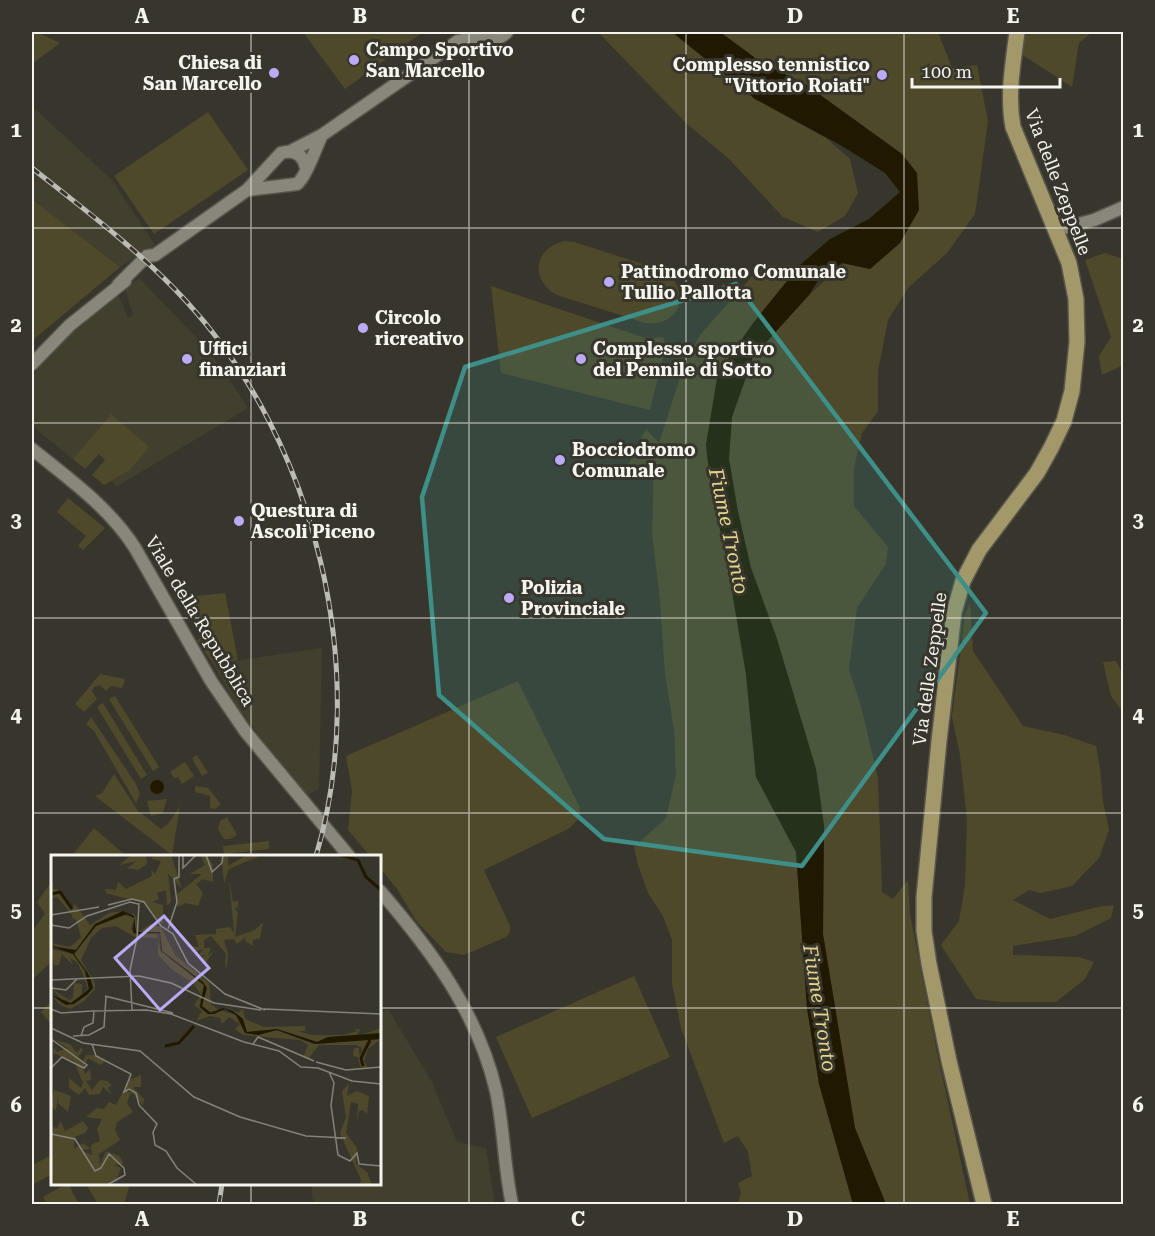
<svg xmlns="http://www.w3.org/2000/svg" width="1155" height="1236" font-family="'Roboto Serif',serif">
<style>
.built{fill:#423f2e}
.green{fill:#4e492b}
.water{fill:#201900}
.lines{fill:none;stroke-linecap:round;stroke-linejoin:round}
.minor-casing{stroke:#57554d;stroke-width:15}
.major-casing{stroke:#57554d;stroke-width:18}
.minor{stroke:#89877b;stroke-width:12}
.major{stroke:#a2986a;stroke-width:15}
.rail-casing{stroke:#bcbbb4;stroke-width:5}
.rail{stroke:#38362c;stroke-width:3;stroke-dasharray:9;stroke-linecap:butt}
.marked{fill:#3d8f88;fill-opacity:0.2;stroke:#3d8f88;stroke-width:4.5;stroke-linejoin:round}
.grid{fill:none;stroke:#f5f4ee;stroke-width:1.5;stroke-opacity:0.55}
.poi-dot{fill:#bbaaf6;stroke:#38362c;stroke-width:2}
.labels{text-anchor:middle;stroke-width:6;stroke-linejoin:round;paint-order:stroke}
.poi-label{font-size:18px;font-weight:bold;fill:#f5f4ee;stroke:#38362c;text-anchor:start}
.street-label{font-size:18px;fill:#f5f4ee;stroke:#38362c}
.water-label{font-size:20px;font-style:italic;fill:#e3d58c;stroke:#38362c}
.inset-river{fill:none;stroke:#201900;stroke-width:3}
.inset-road{fill:none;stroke:#84827a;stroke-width:1.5}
.view{fill:#bbaaf6;fill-opacity:0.15;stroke:#bbaaf6;stroke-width:3}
.inset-edge{fill:none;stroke:#f5f4ee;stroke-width:3}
.neatline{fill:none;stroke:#f5f4ee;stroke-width:2}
.grid-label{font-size:20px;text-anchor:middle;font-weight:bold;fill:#f5f4ee}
</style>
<rect width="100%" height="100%" fill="#38362c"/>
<path class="built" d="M32,106L112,180L155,245L120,267L32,199Z
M139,278L199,340L225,373L248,408L116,487L112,480L130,470L111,414L73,459L32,426V376L68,332L118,294L128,318L133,315L125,289Z
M322,648L319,789L308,795L261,738L234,702L213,664Z
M388,1009L432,1082L457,1142L486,1148L495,1204H315L312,1197V1184H380V1014Z"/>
<path class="green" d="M32,32H37L60,43L32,64Z
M303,32H423L345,89Z
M598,32H672L755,99L826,138L850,159L858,193L845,216L818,232L783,217L728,158L686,123Z
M720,32H938L952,68L977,65L988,121L975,214L947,253L908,288L888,320L878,371V411L862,433L854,468V506L888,547L886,564L857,608L849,670L861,706L878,778L882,892L893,899L908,880L910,914L937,1052L970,1204H886L855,1128L823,934L824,826L816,769L776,636L751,568L738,512L729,459L732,417L753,357L809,295L844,263L870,269L900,243L902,154L805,84L762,63Z
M1025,32H1092L1079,43L1072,87L1021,54Z
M208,112L248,170L154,234L114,176Z
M32,199L120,267L32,341Z
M564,241L574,242L662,270C693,289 682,327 645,323L557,295C530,280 533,249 564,241Z
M1105,253L1123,259L1124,365L1102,375L1099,356L1111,337L1085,260Z
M762,265H800L754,322L718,373L706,445L711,489L726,556L746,674L756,777L796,852L807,1008L819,1084L853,1204H738L741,1192L738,1183L752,1176L748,1152L738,1136L724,1143L681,1028L672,984V940L663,916L648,893L638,865L634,847L666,818L676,775L674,730L665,674L660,601L652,533L654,461L646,470L629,479L628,465L646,429L659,443L683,368L700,335Z
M491,286L639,336L647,338L663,337L666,345L650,410L501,373Z
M111,414L149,447L130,470L104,485L92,475L105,460L99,454L85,469L73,459Z
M68,498L105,528L83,550L78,546L86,536L57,512Z
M225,593L238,660L213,664L197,640L211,631L189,599L185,597Z
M970,604L973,651L1023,726L1064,735L1096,746L1100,768L1103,801L1109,830L1099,858L1072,886L1041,893L1029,890L1013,900L1050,919L1098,907L1114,905L1111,918L1075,936L1013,946V955L1079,957L1094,962L1085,979L1056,1002H1002L976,999L941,945L959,921L965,885L967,819L960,755L952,717L965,614Z
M1116,661L1123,675V712L1111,696L1103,662Z
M100,674L125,679L122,688L111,686L106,691L100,685L94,687L92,691L97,699L84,712L75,704Z
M518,681L580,808L579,818L570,828L484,870L510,926V932L506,937L464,955L446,952L417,922L397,889L380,868V856H370L348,830L352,791L346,756Z
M115,696L159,767L153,771L109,699Z
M103,703L147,775L141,779L97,707Z
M91,717L136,784L140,794L136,803L94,731L86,724Z
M197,755L208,773L202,776L192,758Z
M185,762L194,776L182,784L178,777L174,778L170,772Z
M114,774L138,811L161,829L168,824L180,806L172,855L95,796L102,793Z
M195,786L208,788L221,804L215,809L210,808V796L195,792Z
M167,799L163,813L151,816L147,801Z
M227,817L237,835L230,839H224L218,829L220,821Z
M94,828L126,856H72Z
M269,841V849L224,854L223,846Z
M52,881V961L32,980V931L45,914L37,902Z
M634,976L670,1057L532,1118L496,1037Z
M52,1001V1025L41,1012Z
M52,1155V1174L32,1185V1165Z
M66,1184H68L79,1204H47L43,1197Z
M86,1184H130L124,1204H98Z"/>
<path class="water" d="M672,32H720L762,63L805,84L902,154L917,173L919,210L900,243L870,269L842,263L819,279L809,295L753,357L732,417L729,459L738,512L751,568L776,636L816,769L824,826L823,934L855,1128L886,1204H853L819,1084L807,1008L796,852L756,777L746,674L726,556L711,489L706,445L718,373L754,322L800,265L830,239L869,219L900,192L885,173L842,146L755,99Z
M150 787a7 7 0 1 1 14 0a7 7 0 1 1-14 0Z"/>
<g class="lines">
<defs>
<path id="minor" d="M477,32C487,41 498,41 507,32
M291,151L322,135L458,41L481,36
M247,190L297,184C306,177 316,147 322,135
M1056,230L1094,220L1124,207
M118,285L147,256L155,255L247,190L281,153C294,149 303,154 306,168
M32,364L70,325L125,281
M32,449C69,479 109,507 135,548L211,681L245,731L349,856
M380,891C431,950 478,1013 496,1091C504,1129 504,1167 512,1204"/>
<path id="major" d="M984,1204L949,1061L929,964L924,931V897L939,741L954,612L963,581L979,550L1037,473L1051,448L1064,421L1072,391L1077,342L1076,299L1069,263L1013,127C1007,95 1013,64 1017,32"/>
</defs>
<use href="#minor" class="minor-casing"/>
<use href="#major" class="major-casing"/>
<use href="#minor" class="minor"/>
<use href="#major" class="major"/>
<defs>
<path id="rail" d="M32,168C85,210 140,251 186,301C317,443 371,671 316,856
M219,1204L222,1184"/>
</defs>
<use href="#rail" class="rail-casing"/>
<use href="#rail" class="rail"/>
</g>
<path class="marked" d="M736,284L986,613L802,866L604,839L439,695L422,497L465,367Z"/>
<path class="grid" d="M251,32V856M469,32V1204M686,32V1204M904,32V1204M32,228H1124M32,423H1124M32,618H1124M32,813H1124M32,1008H52M380,1008H1124M251,1184V1204"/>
<g class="poi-dot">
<circle cx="354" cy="60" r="6"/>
<circle cx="274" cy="73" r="6"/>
<circle cx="882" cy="75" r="6"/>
<circle cx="609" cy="282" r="6"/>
<circle cx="363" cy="328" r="6"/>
<circle cx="187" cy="359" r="6"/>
<circle cx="581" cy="359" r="6"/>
<circle cx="560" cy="460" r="6"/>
<circle cx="239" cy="521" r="6"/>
<circle cx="509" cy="598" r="6"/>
</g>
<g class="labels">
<g class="poi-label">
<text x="366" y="56">Campo Sportivo<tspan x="366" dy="21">San Marcello</tspan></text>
<text x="262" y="69" text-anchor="end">Chiesa di<tspan x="262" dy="21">San Marcello</tspan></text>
<text x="870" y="71" text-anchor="end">Complesso tennistico<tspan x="870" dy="21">"Vittorio Roiati"</tspan></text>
<text x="621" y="278">Pattinodromo Comunale<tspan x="621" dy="21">Tullio Pallotta</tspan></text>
<text x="375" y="324">Circolo<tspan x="375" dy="21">ricreativo</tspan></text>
<text x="199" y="355">Uffici<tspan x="199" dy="21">finanziari</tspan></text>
<text x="593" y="355">Complesso sportivo<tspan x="593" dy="21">del Pennile di Sotto</tspan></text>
<text x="572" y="456">Bocciodromo<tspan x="572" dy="21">Comunale</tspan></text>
<text x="251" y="517">Questura di<tspan x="251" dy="21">Ascoli Piceno</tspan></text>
<text x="521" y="594">Polizia<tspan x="521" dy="21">Provinciale</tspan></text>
</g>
<g class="street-label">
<text transform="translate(1058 182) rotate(69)" y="6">Via delle Zeppelle</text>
<text transform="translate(200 621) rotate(59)" y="6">Viale della Repubblica</text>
<text transform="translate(930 669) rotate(-82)" y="6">Via delle Zeppelle</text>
</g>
<g class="water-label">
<text transform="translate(729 531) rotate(78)" y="7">Fiume Tronto</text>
<text transform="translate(820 1008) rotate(81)" y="7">Fiume Tronto</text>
</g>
</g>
<g transform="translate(51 855)">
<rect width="330" height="330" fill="#38362c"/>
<path d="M102,0H120L131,34L117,18L120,46L116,51L115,35L106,38L108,44L101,47L112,50V68H109L96,49L55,38L54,34L65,35L67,27L75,34L101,21L100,15L104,19L110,6L101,4ZM149,0H156L162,10V27L152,24L145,29L152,38L147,51L135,48L126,52V39L151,19H139L154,10ZM170,0H177V11L196,0H211L178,14L173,28ZM79,1H95L96,9L87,15L76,13L86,6L68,10ZM178,23L182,47L187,46V53L183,52L187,58L184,82L204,75L212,67L209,83L202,85V91L194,86L195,82L186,89L183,84L173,85L177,98L176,111L174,114L175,109L171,108H174L175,99L160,81L153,85V93H160L157,100L163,96L154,109L150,103L154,100L147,101L152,94L146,96L135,91L148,92L144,80L165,79V74L179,72L183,78ZM0,33L8,35L22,53L24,49L39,70L58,58L72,56L44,69L25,95H10L0,88L19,92L30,82L25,65L22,63V68L21,60L6,42L0,43ZM81,57L85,62L88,77L99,69L110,72L124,100L158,128L160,149L167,155L158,157L150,150L155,132L111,96L109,77H84ZM70,59L83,63L80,74L85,80L106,79L107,83L84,82L65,71L51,73L40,83L30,105L44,128V134L33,146L19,154L8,149L0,140L13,149H23L42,133L37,117L23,99L43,72ZM107,85L110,96L153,130L148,152L157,159L171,156L185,160L194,175L192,164L174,151L187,158L192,154L194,164L213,172L254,171V176H247L260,180H291L307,176L302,174H310L306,179L310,180L330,173V178L315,181L277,182L266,187L226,174L197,178L207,180L225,175L264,189L330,184L317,194L313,206L317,213L309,212L307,202L302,201L303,193H308V200L311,197V193L305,190H268L257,204L252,202L257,190L249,185L192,180L184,174L189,169L178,162L171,169L169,163L159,161L145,166L151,156L143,150L150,140L143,129L122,115L107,100ZM0,94L22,99L34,116L38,135L20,148L12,146L0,133L18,145L22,143L23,128L31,129V139L37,134L32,120L27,108L19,103L22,110L11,99L8,110H3ZM4,185L19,189L26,198L30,192L32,195L27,202L32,206L35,200H47L54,207L49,210L37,203L32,214L34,219L39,214L40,225L35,226L41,235L49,225L56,226L61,230L57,233L61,240L52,232L49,239L38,240L34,233L28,240L18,233V223L30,233L32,228L23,206L2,198L3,193L6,197L16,193ZM90,220V232H82L93,244L92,251L78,233L76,237H80L82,240L79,239L76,248L82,257L66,267L64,275L69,285L48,299L49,310L55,296L68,301L73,309L63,310L70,313L66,324L55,330H0V272L6,273L10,266L14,276L32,266L37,273L34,278L24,282L23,294L32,288L40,294L30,295L41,300L40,290L49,286L46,274L51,264L35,262L46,253L53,254L58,247L65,250L78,225ZM298,229L296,241L305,236L318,241L316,259L312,255L308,256L306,267L307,249L300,247L295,278L306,293L305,309L316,317L321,330H309L310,325L289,278L295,262L291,236ZM3,235L20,241L17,257L7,248V241L5,255L0,253Z" fill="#4e492b"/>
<path d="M72,56L83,61L85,77H109L111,96L152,127L156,133L151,151L160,158L172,153L182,156L192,164L196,177L226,174L266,187L277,182L330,178V184L264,189L226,175L207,180L194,178L185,160L174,154L163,159H157L149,152L153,130L110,96L109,78H82L83,63L76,59L45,71L23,99L39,122L42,133L37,139L23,149L15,150L0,140L20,148L38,134L34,116L22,99L0,91L25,95L44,69Z" fill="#201900"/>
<path class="inset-river" d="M289,0L307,5L315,22L330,35M0,39L9,37L21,54M114,191L128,188L143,171M312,211L310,203L319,185"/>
<path class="inset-road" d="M132,0V13L145,0M155,0L161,17L171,8L172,0M57,50L81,44L93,47L110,71L122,79L137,108L174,139L214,155M0,60L48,52M0,70L18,73L36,61L79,47L87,49M117,74L126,47L123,24L128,22V0M86,84L88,48M0,125L88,121L120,128L163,148L210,155M0,133L15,135L26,124M54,141L122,158M0,154L10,158L41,156M213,154L330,159M81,155L79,115L86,83M40,156L95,155L120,159L193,187L228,196L250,212L267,213L301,226L330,229M0,173L32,188L89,196L143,242L189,262L255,281L295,283M22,181L38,180L53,172L55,142M30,181L33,172L42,168L43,156M0,184L36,210L33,213L11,202L0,213M41,189L45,201L80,219L73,237L78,234L85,238L88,250L106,269L102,277L104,290L115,296L126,313L146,330M202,189L207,182L263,206M265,207L295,215L330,212M278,217L283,228L280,250L287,300L299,306L306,298L308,309L330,311M0,279L24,284L44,316L50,313L58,299L73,313L74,320L56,330"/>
<path class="view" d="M113,61L158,113L109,155L64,103Z"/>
<rect width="330" height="330" class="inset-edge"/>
</g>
<rect width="1155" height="1236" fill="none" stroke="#38362c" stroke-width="66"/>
<path d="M912 78v9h148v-9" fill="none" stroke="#f5f4ee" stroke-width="3"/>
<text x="921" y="78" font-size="18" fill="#f5f4ee" stroke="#38362c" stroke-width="4.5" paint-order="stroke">100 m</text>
<rect x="33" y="33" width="1089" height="1170" class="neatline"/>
<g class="grid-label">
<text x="142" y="23">A</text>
<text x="360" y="23">B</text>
<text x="578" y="23">C</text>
<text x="795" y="23">D</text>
<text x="1013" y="23">E</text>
<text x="16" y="137">1</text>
<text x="1138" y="137">1</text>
<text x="16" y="332">2</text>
<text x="1138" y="332">2</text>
<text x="16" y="527">3</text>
<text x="1138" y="527">3</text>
<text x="16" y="722">4</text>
<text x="1138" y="722">4</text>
<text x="16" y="917">5</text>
<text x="1138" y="917">5</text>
<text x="16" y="1112">6</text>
<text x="1138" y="1112">6</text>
<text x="142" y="1226">A</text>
<text x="360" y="1226">B</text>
<text x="578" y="1226">C</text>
<text x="795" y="1226">D</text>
<text x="1013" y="1226">E</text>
</g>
</svg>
